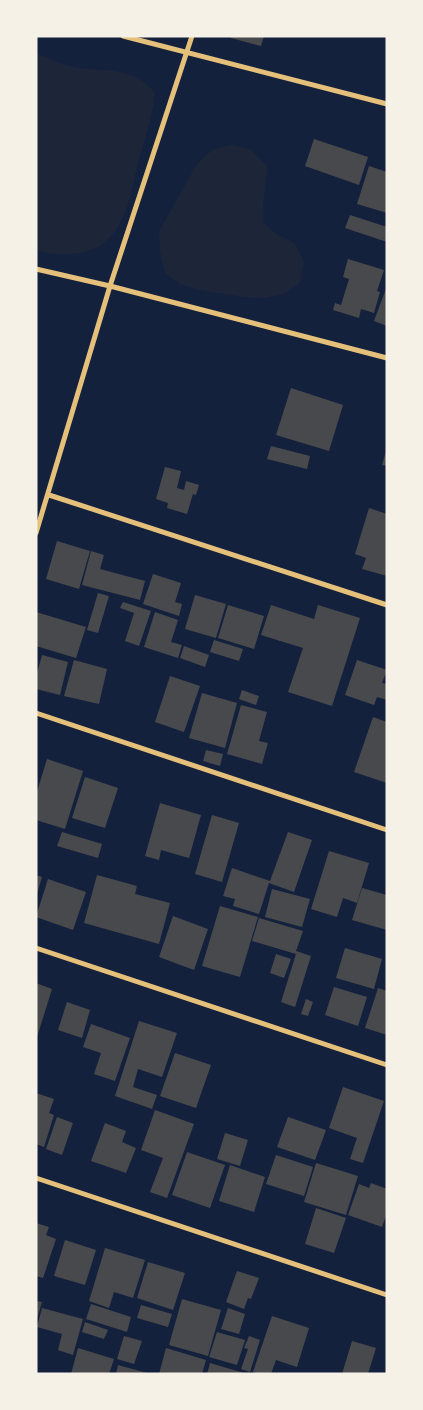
<svg xmlns="http://www.w3.org/2000/svg" width="423" height="1410" font-family="Commissioner,sans-serif">
<style>
.green{fill:#1d2539}
.building{fill:#48494c}
.lines{fill:none;stroke-linecap:round;stroke-linejoin:round}
.minor{stroke:#e5c07b;stroke-width:5}
</style>
<rect width="100%" height="100%" fill="#14213d"/>
<path class="green" d="M36,53C47,57 58,64 69,66C101,74 131,63 155,93C153,117 144,140 138,163C129,198 126,240 85,252C67,256 53,255 36,250Z
M232,145L251,150L267,166C266,185 262,203 263,223L278,235L295,243L304,262L300,283L284,294L263,298L244,297L201,290L180,284L165,273L160,252L159,231L197,164L212,150Z"/>
<path class="building" d="M231,36H264L261,46L231,38Z
M314,139L368,157L359,185L305,166Z
M369,166L387,172V213L357,204Z
M350,215L387,227V242L345,228Z
M348,259L384,270L377,291L380,292L374,313L361,309L359,318L333,310L335,303L341,305L349,279L343,277Z
M387,286V326L374,321Z
M291,388L343,405L329,451L276,435Z
M271,446L310,456L307,469L267,459Z
M386,451H387V466L382,465Z
M165,467L181,471L177,488L184,490L186,481L199,485L196,495L193,494L187,514L167,508L168,503L156,499Z
M369,508L387,514V576L362,569L366,558L355,554Z
M57,541L90,551L79,589L46,579Z
M91,551L104,555L100,569L145,581L140,600L82,585Z
M153,574L181,583L175,602L182,604L179,616L143,604Z
M98,593L109,596L98,633L87,630Z
M195,595L226,604L216,638L185,629Z
M123,602L151,611L139,646L125,641L134,613L120,608Z
M228,605L264,616L254,649L218,638Z
M271,605L314,619L318,605L360,618L332,706L288,692L303,648L261,635Z
M36,612L86,627L76,658L36,646Z
M155,612L178,620L171,642L182,645L178,658L144,647Z
M214,640L243,649L239,661L210,652Z
M184,646L209,655L205,667L180,658Z
M42,655L68,662L60,695L36,689V677Z
M74,660L107,669L99,704L64,696Z
M357,660L387,670L382,683L387,684V700L377,697L374,705L345,695Z
M170,676L200,686L184,732L155,722Z
M242,690L259,696L256,705L239,699Z
M202,693L237,703L225,748L189,738Z
M241,705L267,712L259,741L268,743L262,764L227,754Z
M373,717L387,722V783L354,772Z
M206,750L223,754L220,766L203,761Z
M47,759L83,771L65,829L36,820V795Z
M85,777L118,788L105,828L72,818Z
M160,803L201,815L189,858L161,850L159,860L145,856Z
M212,815L239,823L222,882L195,874Z
M62,832L102,844L98,858L57,846Z
M288,832L312,840L294,892L269,883L259,914L233,906L235,899L223,896L232,868L270,881Z
M329,851L369,863L357,903L343,898L337,917L311,909Z
M36,875L42,877L37,894H36Z
M97,875L137,886L135,894L170,903L159,944L84,923Z
M48,879L86,892L73,930L36,917Z
M362,888L387,895V930L352,920Z
M272,889L310,899L302,927L265,917Z
M220,906L258,917L240,977L202,966Z
M173,916L208,929L194,970L159,957Z
M259,918L303,931L296,951L311,956L295,1007L281,1002L296,954L252,941Z
M345,948L382,959L374,989L336,978Z
M276,954L291,959L284,978L270,973Z
M36,983L52,989L37,1037H36Z
M334,987L367,997L358,1026L325,1015Z
M378,988L387,991V1035L365,1028Z
M306,999L313,1002L308,1016L301,1014Z
M67,1002L90,1010L82,1038L58,1030Z
M139,1021L177,1033L162,1077L138,1069L133,1087L157,1095L152,1109L115,1096Z
M91,1024L130,1038L115,1081L94,1074L101,1053L83,1047Z
M175,1053L211,1065L196,1108L160,1096Z
M343,1087L384,1101L363,1163L350,1159L357,1138L329,1128Z
M36,1093L54,1099L49,1113L54,1115L44,1147L36,1144Z
M155,1110L194,1124L167,1198L150,1192L163,1158L141,1150Z
M57,1117L73,1123L62,1155L46,1149Z
M288,1117L326,1130L315,1160L277,1147Z
M105,1123L126,1131L122,1142L136,1148L126,1173L91,1161Z
M225,1133L248,1140L240,1166L217,1159Z
M187,1152L225,1165L210,1208L172,1195Z
M276,1155L313,1167L304,1196L266,1184Z
M316,1163L358,1176L346,1215L304,1202Z
M230,1165L265,1177L254,1212L219,1201Z
M371,1183L387,1189V1213L382,1227L348,1215L359,1184L369,1188Z
M316,1208L346,1218L334,1253L305,1244Z
M36,1223L49,1227L46,1235L56,1239L43,1278L36,1276Z
M65,1240L96,1250L85,1285L54,1276Z
M105,1248L145,1260L133,1298L114,1292L109,1308L89,1301Z
M148,1262L185,1273L173,1310L137,1298Z
M237,1271L259,1278L251,1299L248,1298L244,1309L226,1302Z
M182,1299L221,1310L208,1356L169,1345Z
M36,1301L42,1302L37,1319H36Z
M91,1304L131,1317L127,1332L86,1319Z
M141,1305L172,1314L168,1327L137,1318Z
M42,1308L83,1319L73,1355L58,1350L62,1334L37,1327Z
M228,1308L245,1314L239,1334L221,1329Z
M272,1316L309,1328L297,1367L276,1360L271,1374H259L253,1372Z
M85,1322L108,1330L104,1339L82,1332Z
M217,1332L245,1340L237,1365L209,1357Z
M124,1336L142,1341L134,1364L117,1359Z
M249,1336L260,1340L250,1372L241,1369L248,1349L244,1348Z
M352,1341L376,1348L368,1374H342Z
M78,1348L114,1359L109,1374H71Z
M166,1348L206,1360L202,1374H159Z
M210,1363L244,1373V1374H207Z
M118,1365L147,1373V1374H116Z"/>
<g class="lines">
<path class="minor" d="M123,36L387,104
M36,269L110,286L387,358
M49,495L387,605
M36,533L110,286L192,36
M36,713L387,830
M36,948L387,1065
M36,1178L387,1295"/>
</g>
<rect width="423" height="1410" fill="none" stroke="#f6f1e7" stroke-width="75"/>
</svg>
